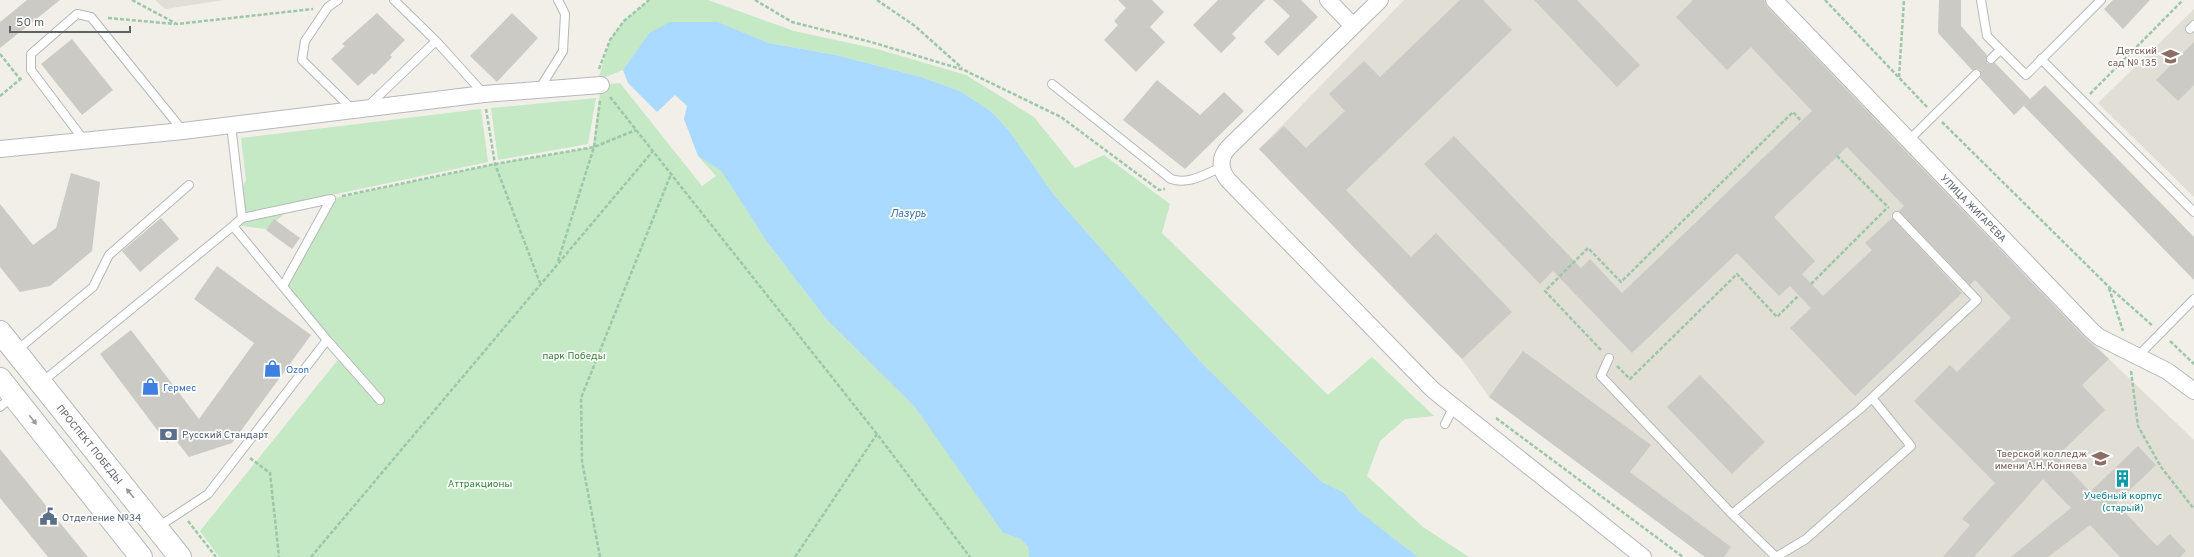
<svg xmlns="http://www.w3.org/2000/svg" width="2194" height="557" font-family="Overpass,sans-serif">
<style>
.education{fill:#e1ded6}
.green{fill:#c5e8c5}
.water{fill:#aadaff}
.building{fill:#cccac5}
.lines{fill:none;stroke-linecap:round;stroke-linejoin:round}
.lane-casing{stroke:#b5b8bc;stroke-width:10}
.street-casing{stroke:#b5b8bc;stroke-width:18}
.secondary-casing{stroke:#b6babf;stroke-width:24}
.path{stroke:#9cc7a9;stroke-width:2.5;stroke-dasharray:4 2;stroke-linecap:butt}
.lane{stroke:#fff;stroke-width:8}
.street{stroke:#fff;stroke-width:16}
.secondary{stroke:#fff;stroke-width:22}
.oneway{fill:#979a9d}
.labels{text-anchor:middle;stroke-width:3.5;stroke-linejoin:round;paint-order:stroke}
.education-label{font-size:10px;fill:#785e54;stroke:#fff;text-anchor:end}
.street-label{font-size:10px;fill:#5f6368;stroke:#fff}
.park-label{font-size:10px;fill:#348238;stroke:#fff}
.shop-label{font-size:10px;fill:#366cbe;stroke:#fff;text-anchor:start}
.service-label{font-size:10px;fill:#4e5e75;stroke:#fff;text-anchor:start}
.culture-label{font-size:10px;fill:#0d838f;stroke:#fff}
.water-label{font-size:11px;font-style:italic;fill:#4174aa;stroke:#fff}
</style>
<rect width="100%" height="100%" fill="#f1efe8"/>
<path class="education" d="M155,0H224L165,9Z
M1404,0H1764L2109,359L2194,440V557H1705L1489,397L1462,359L1259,149Z
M2194,9V197L2098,103Z"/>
<path class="green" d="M649,0H708L794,31L877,49L966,75L1034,117L1075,168L1104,155L1170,204L1162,233L1328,395L1372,357L1434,416L1405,419L1380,441L1367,476L1423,527L1469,557H1418L1360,512L1343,492L1322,482L1200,361L1054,195L1010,132L992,112L960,91L921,77L836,55L769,43L718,22L649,33L623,70L598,80L610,40L624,21Z
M620,83L702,186L716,176L698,156L721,171L767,242L827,320L914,406L930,429L939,432V441L1003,533L1021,539L1028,547L1029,557H219L200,531L341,356L283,286L331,199L495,164L593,147L601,85Z
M596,98L588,144L498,160L491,108Z
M481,109L488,162L284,205V214L266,229L242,226L238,196L246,180L241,138Z"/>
<path class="water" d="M670,22H718L769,43L836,55L921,77L960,91L992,112L1010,132L1054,195L1200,361L1322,482L1343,492L1360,512L1418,557H1029L1028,547L1021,539L1003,533L914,406L827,320L767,242L721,171L698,156L684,119L687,106L675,95L657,112L628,83L623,70L649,33Z"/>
<path class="building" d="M27,0H60L0,48V22Z
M1118,0H1152L1164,12L1150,27L1165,42L1136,72L1104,40L1118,25L1114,21L1126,8Z
M1218,0H1265L1232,34L1236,38L1221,53L1193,25Z
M1273,0H1301L1318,17L1278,56L1264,42L1290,16Z
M1460,0H1483L1512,30L1346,190L1411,257L1436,233L1512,312L1462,359L1259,149L1284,126L1306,148L1345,111L1329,94L1364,61L1380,77Z
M1534,0H1577L1640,65L1617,87Z
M1693,0H1764L1767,7L2085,338L2109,359L2082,385L2105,410L2057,456L2090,492L2138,446L2156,465L2116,503L2157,546L2170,534L2186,551L2180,557H2120L2090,525L2048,557H2011L2071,508L2043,479L1974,557H1943L1970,525L1962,519L1995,483L1914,401L1950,365L1957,372L2011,318L1975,280L1970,285L1899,211L1904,206L1847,147L1774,217L1815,261L1802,274L1823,296L1872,250L1865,243L1892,218L1962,293L1855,396L1790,328L1811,308L1790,286L1779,296L1737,253L1632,353L1553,271L1540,284L1424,164L1454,136L1581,268L1590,259L1622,293L1812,111L1751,47L1727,70L1676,17Z
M1939,0H1961V26L1987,55V63L1990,64L1995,63L2030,99L2045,85L2194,237V280L2024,106L2028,102L2014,115L1980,78V70L1977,69L1972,70L1938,33Z
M2113,0H2150L2123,29L2104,9Z
M377,13L405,40L390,55L392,57L374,75L372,73L358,86L331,59L345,46L342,44Z
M512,13L538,38L497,82L470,56Z
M72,39L113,90L82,115L41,64Z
M2194,42V85L2178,101L2156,80Z
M1157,80L1200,115L1224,92L1244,111L1185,169L1123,120Z
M71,173L100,182L92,251L50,286L20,292L0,267V204L33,245L56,228Z
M161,218L179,239L140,272L122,251Z
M274,219L300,238L292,249L266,230Z
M217,266L311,335L232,443L189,457L174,438L167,443L100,354L131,330L199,419L254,343L194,299Z
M1523,351L1651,445L1630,472L1731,547L1724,557H1705L1489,397Z
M1700,375L1765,442L1732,474L1667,407Z
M0,449L48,508L88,557H48L0,498Z"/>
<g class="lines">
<defs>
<path id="lane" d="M338,0L328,7L305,41L302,60L352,109
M394,0L436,41L484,94
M1981,0L1987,36L2026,75L2101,0
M2190,29L2194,25
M1991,59L2000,50
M2041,59L2194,212
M1052,84L1171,179C1189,185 1205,174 1222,167
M540,88L563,51L565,14L558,0
M367,107L436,41
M83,139L31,70V54L77,14L91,17L183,131
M1909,140L1976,74
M242,218L331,199
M283,286L331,199
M327,340L380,400
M16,351L93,287L109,255L189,185
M2138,356L2194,299
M1609,358L1601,376L1732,514
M42,382L233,226
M0,407L13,396
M1445,424L1454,406
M158,527L208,494L327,340L233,226L242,218L231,125
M1776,557L1732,514L1860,409L1977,300L1897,216
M1776,557L1806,539L1911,446L1872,398"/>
<path id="street" d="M1328,0L1353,26
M1380,0L1228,148C1219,158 1220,170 1228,180L1433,390L1643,557
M1774,0L2092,331L2099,337L2167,371L2194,391
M0,149L183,131L484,94L601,85"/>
<path id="secondary" d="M0,332L180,557
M0,379L141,557"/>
</defs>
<use href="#lane" class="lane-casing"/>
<use href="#street" class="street-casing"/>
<use href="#secondary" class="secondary-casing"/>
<path class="path" d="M132,0L177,24L313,9
M755,0L792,22L871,42L964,70L1061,117L1159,190L1165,189
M877,0L915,26L962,68
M1825,0L1927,107
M108,18L175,24
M0,54L20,79
M599,69L610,40L624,21L649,0
M1899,77L1904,0
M2090,94L2183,0
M0,96L23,77
M610,97L877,434L970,557
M486,109L495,164L540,283
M1942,122L2109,287L2153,326
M1837,156L1889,208
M342,196L495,164L594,147L636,130
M558,261L594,147L600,100
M1811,284L1886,209
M2109,288L2123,331
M2170,341L2194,364
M1601,350L1545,291L1588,248L1621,282L1793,112L1801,121
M1617,366L1630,379L1737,274L1777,317L1799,295
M2131,371L2138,426L2161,467L2194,509
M1496,418L1683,557
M250,458L270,473L279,557
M188,521L216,557
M311,557L653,151
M600,557L582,461L581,398L671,174
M795,557L877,434"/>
<use href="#lane" class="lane"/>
<use href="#street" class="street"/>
<use href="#secondary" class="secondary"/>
</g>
<defs><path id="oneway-solid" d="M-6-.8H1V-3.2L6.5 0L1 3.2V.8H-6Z"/></defs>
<g class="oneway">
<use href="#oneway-solid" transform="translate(33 420) rotate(52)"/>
<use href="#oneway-solid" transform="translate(130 493) rotate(-129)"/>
</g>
<defs>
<symbol id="school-bare" viewBox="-9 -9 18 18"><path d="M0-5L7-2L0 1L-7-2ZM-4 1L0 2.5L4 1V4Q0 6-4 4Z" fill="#8d6e63" stroke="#fff" stroke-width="2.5" paint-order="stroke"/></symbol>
<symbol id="shop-bare" viewBox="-9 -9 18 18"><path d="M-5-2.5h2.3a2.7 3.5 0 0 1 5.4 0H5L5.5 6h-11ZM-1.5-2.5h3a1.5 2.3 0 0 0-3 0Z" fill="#3f7fe0" stroke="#fff" stroke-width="2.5" paint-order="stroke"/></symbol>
<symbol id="bank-bare" viewBox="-9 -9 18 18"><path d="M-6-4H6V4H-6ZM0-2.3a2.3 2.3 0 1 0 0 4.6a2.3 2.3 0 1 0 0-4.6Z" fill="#5c6f8a" stroke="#fff" stroke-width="2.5" paint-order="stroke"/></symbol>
<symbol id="university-bare" viewBox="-9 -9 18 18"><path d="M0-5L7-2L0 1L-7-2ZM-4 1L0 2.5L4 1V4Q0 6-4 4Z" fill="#8d6e63" stroke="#fff" stroke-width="2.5" paint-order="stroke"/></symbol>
<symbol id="building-bare" viewBox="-9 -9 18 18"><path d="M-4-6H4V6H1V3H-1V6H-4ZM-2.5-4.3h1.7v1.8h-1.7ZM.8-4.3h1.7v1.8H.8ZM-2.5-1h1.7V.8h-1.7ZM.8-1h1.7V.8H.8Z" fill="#0f9aa8" stroke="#fff" stroke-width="2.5" paint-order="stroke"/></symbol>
<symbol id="civic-bare" viewBox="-9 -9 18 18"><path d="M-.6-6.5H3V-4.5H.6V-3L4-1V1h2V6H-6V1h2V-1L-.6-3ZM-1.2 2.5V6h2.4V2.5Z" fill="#5c6f8a" stroke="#fff" stroke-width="2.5" paint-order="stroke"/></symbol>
</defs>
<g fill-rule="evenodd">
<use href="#school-bare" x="2158" y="44" width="25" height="25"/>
<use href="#shop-bare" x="260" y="356" width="25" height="25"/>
<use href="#shop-bare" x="138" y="374" width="25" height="25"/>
<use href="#bank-bare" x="156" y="422" width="25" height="25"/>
<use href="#university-bare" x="2088" y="446" width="25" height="25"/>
<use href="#building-bare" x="2110" y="466" width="25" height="25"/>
<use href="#civic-bare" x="36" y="504" width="25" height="25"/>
</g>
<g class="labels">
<g class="education-label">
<text x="2157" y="54">Детский<tspan x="2157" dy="12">сад № 135</tspan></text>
<text x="2087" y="457">Тверской колледж<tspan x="2087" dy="12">имени А.Н. Коняева</tspan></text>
</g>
<g class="street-label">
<text transform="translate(1974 208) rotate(46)" y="4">УЛИЦА ЖИГАРЕВА</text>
<text transform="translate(90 444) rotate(51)" y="4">ПРОСПЕКТ ПОБЕДЫ</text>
</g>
<g class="park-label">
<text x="574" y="359">парк Победы</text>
<text x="480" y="487">Аттракционы</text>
</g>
<g class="shop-label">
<text x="286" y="373">Ozon</text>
<text x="163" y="391">Гермес</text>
</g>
<g class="service-label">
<text x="182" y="438">Русский Стандарт</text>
<text x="62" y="521">Отделение №34</text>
</g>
<g class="culture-label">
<text x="2123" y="499">Учебный корпус<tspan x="2123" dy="12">(старый)</tspan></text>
</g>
<g class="water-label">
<text x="908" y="217">Лазурь</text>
</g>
</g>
<path d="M10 26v6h120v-6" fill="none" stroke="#5f6368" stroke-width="2"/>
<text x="16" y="26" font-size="12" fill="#5f6368" stroke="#ffffff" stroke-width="3" paint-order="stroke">50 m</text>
</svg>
